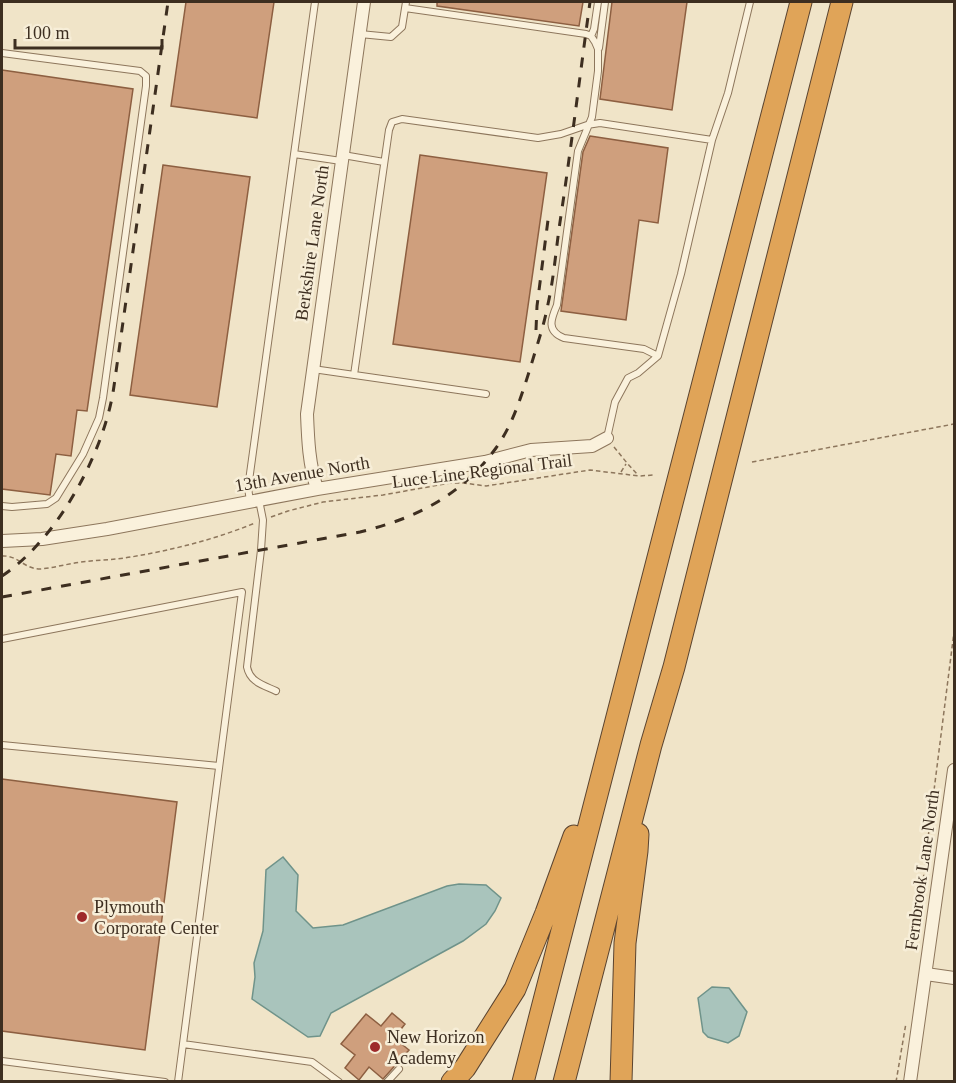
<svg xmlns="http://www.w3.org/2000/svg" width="956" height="1083" font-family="'Times New Roman',serif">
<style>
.water{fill:#a9c4bc;stroke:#6f938a;stroke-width:1.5}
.building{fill:#cf9f7d;stroke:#8d5f41;stroke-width:1.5}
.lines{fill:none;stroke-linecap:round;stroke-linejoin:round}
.service-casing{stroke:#8d765c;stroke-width:8}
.minor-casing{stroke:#8d765c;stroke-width:14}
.motorway-casing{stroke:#5b4430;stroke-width:23}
.path{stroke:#8d765c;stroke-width:1.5;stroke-dasharray:4.5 3;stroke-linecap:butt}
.service{stroke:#faf1dc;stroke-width:6}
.minor{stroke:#faf1dc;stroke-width:12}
.motorway{stroke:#e0a458;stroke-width:21}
.rail{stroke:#3d2e20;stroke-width:3;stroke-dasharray:10 10;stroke-linecap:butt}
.poi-dot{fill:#9e2a2b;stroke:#f7eed8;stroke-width:2}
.labels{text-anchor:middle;stroke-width:5;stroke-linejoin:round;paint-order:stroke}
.street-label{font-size:18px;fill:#3d2e20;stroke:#f7eed8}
.poi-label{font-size:18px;fill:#3d2e20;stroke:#f7eed8;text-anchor:start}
</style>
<rect width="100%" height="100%" fill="#f0e4c8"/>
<path class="water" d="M283,857L298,875L296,911L313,928L343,925L447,886L459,884L486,885L501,898L495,911L486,924L463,941L331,1013L320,1036L308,1037L252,999L255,977L254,963L263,931L266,870Z
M712,987L729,988L747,1012L739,1036L728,1043L708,1037L703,1032L698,998Z"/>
<path class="building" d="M186,2H274L257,118L171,106Z
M437,2H583L579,26L437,6Z
M612,2H687L672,110L600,99Z
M2,70L133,89L87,411L77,410L71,456L56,454L50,495L2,489Z
M590,136L668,148L658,223L639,220L626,320L561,311L583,152Z
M420,155L547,173L520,362L393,344Z
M163,165L250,177L217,407L130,395Z
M2,779L177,802L145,1050L2,1031Z
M392,1013L405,1024L394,1038L409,1050L383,1079L369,1067L359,1080L345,1068L355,1055L341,1044L366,1014L381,1026Z"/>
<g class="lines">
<defs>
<path id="service" d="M405,8L586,34L591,36L595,42L598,49V71L592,117L578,151L557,305C551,319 546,331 564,338L644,349L658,356
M360,34L391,37L402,27L406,2
M591,36L594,29L598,2
M599,48L605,2
M2,53L140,71L146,76V86L103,398L99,418L83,454L56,498L47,504L12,507L2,506
M294,154L341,161
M343,155L384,162
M313,369L486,394
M354,375L389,130L392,122L402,119L538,138L561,134L587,125L600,123L712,140L728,93L750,2
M607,438L615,402L628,378L638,373L658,356L681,274L712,140
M259,500L263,520L261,550L247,667C250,682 263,685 276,691
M250,501L248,488L315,2
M2,639L242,592L178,1082
M2,745L219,766
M183,1044L312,1062L339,1082
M2,1061L165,1082
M387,1082L399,1069"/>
<path id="minor" d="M317,489C309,464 308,440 307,414L364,2
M2,541L42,539L107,529L317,489L485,462L531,450L592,446L607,438
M926,974L954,978
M910,1082L954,770"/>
<path id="motorway" d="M452,1082L465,1068L515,989L546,913L574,836
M523,1082L801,2
M564,1082L651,745L674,667L842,2
M621,1082L625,943L637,851L638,834"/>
</defs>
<use href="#service" class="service-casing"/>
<use href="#minor" class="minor-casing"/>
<use href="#motorway" class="motorway-casing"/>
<path class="path" d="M614,447L627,463L638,475
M752,462L954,424
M621,472L626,464
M271,517L288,511L323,502L383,495L450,483H464L486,486L590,470L639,476L654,475
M2,556C18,555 24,569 40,569C53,568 67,564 81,562C97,560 114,560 131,557C173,550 216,539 255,523
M920,924V909L928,838L954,632
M896,1082L906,1023"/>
<use href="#service" class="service"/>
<use href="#minor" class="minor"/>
<use href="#motorway" class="motorway"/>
<path class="rail" d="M536,330L537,306L548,220
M2,576C58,539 105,451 114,386L168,2
M2,597L360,532C416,518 460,497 496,448C513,424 521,397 530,369C536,348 544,326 548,304C554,277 556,249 560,222C571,149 580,75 590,2"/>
</g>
<g class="poi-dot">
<circle cx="82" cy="917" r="6"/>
<circle cx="375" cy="1047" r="6"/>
</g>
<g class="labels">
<g class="street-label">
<text transform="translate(312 243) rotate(-82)" y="6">Berkshire Lane North</text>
<text transform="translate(482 471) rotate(-7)" y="6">Luce Line Regional Trail</text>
<text transform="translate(302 474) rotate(-10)" y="6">13th Avenue North</text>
<text transform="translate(922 870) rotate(-82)" y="6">Fernbrook Lane North</text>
</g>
<g class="poi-label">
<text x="94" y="913">Plymouth<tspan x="94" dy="21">Corporate Center</tspan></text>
<text x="387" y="1043">New Horizon<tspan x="387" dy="21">Academy</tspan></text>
</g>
</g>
<rect width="956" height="1083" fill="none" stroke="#3d2e20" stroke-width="6"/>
<path d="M15 39v9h147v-9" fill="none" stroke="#3d2e20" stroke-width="3"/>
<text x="24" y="39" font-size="18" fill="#3d2e20" stroke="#f7eed8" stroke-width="4.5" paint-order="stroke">100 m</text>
</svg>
